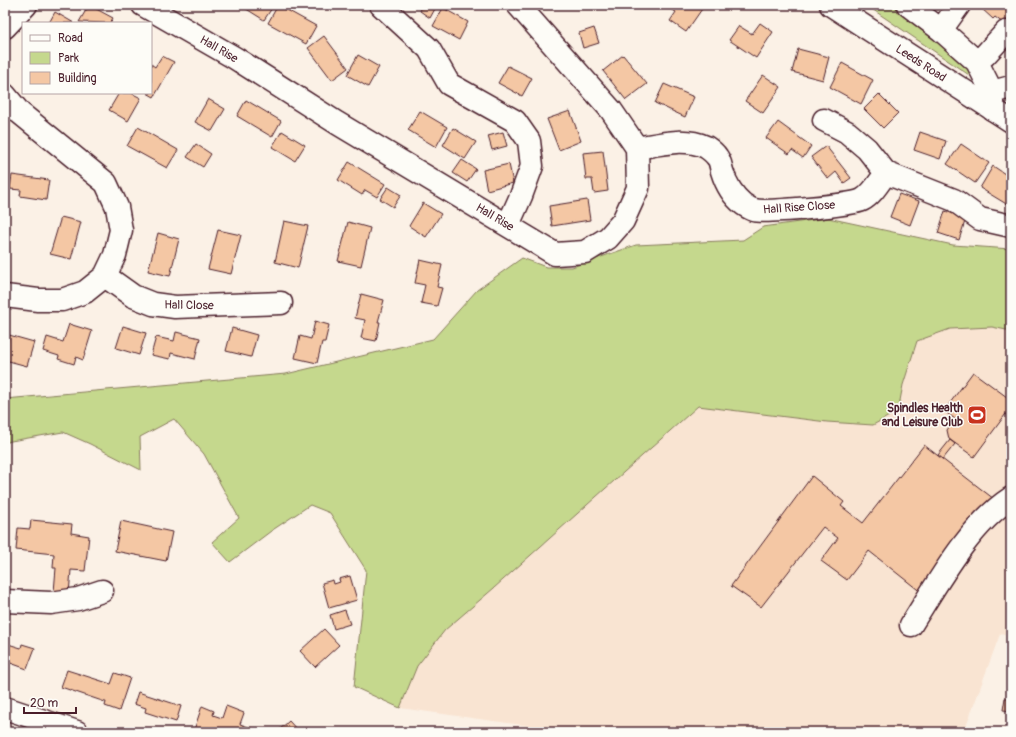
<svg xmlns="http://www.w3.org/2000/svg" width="1016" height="737" font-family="Pangolin,sans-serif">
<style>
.built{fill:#f9e4d2}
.green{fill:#c5d88d;stroke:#887c5c}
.building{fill:#f4c7a4;stroke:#4a1f2b}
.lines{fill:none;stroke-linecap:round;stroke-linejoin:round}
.minor-casing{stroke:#4a1f2b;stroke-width:25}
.highway-casing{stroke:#4a1f2b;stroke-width:25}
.minor{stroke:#fdfcf7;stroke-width:22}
.highway{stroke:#fdfcf7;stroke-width:22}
.labels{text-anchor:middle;stroke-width:3;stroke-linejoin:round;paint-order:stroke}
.street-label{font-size:12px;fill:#4a1f2b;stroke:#fdfcf7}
.poi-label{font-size:12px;font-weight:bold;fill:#4a1f2b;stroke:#fdfcf7;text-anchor:end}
</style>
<rect width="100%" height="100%" fill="#fbf1e6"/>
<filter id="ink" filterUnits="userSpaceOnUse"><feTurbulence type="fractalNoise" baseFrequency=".025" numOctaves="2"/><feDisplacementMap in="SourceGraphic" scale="8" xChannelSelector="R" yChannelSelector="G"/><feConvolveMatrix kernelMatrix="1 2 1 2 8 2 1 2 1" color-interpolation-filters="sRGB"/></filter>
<g filter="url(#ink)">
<path class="built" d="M992,327L1011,331V636L1000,634L964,732H573L400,708L417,665L445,630L494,588L698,406L827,422L873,425L898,411L903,385L917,341L950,329Z"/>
<path class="green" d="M866,5H890L902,11L973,71L972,77Z
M828,218L953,245L1011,249V331L992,327L950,329L917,341L903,385L898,411L873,425L827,422L698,406L494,588L445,630L417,666L400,708L354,687L366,570L330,513L310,505L271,531L230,562L212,542L239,518L204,454L174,419L140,437L141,470L90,444L63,432L11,441L5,443V399L286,374L433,339L477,290L522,258L546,267H572L636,245L743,240L763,227Z"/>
<path class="building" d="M89,5L113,18L110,23L79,22Z
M240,5H274L264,20Z
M278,5L316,26L306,44L268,23Z
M423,5H433L436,7L430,18L420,11Z
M667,5H703L704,6L686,32L670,21L676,12L666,6Z
M981,5H1011V29L995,17L993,19L981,8L982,6Z
M443,8L468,22L459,40L433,26Z
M55,12L74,23H49Z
M760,23L773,32L756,58L729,40L739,26L752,34Z
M594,28L599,43L583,48L579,33Z
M324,36L348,68L332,80L308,48Z
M798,49L829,57L823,80L792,72Z
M358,55L379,67L368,87L347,75Z
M623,55L647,84L626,100L603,71Z
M162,56L174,62L154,97L147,93H151V64L155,67Z
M842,63L873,80L861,104L830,87Z
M508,66L532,78L522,96L498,83Z
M763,75L781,87L763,113L745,101Z
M664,84L694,97L685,117L655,103Z
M119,93H131L141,98L128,121L109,110Z
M879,94L898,113L883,128L864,109Z
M208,99L225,109L212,131L195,122Z
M246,100L281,121L272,137L237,116Z
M420,111L447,127L436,147L408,130Z
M570,111L581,141L559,150L547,119Z
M778,122L811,146L803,158L792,150L789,154L766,138Z
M138,127L178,150L167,168L127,146Z
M453,128L476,142L465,159L443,145Z
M282,131L305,145L295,161L272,147Z
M503,132L507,146L492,150L488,136Z
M920,132L946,141L940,159L914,150Z
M196,144L211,154L203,167L187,157Z
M961,144L989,163L975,183L947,164Z
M826,146L851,178L844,183L836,172L828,179L811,157Z
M603,151L608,191L594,193L592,179H586L583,153Z
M462,160L476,169L467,182L453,173Z
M349,162L385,184L377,197L365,190L362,195L338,180Z
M509,164L513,183L487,190L483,170Z
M993,166L1011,178V200L1008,205L980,188Z
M12,175L49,180L46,200L20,196L21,190L10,189Z
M388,187L401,195L393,207L380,199Z
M899,194L919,201L910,225L890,217Z
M587,200L590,220L552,226L549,206Z
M423,203L441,214L426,237L409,226Z
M945,211L966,218L959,240L938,233Z
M61,217L81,222L71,259L50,254Z
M284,221L308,226L298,268L275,262Z
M348,222L370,228L361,266L338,261Z
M218,230L241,235L231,274L208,269Z
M158,233L179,239L170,276L148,271Z
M420,260L442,265L437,287L442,288L437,306L421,303L425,285L415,283Z
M361,294L384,300L378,322H380L376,341L361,338L365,320L355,318Z
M315,321L329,325L325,342H322L317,363L295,358L300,336L311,339Z
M69,324L92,331L83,360L76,357L74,364L58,359L59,356L43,351L47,337L63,342Z
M123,326L146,333L139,355L116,348Z
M232,328L257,335L251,357L226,351Z
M176,332L200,338L195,359L171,353L170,359L151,355L156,337L174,341Z
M9,335L34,342L27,366L5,360V345H7Z
M973,372L1011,400V407L974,457L949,439L947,430L955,419L944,411Z
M950,440L955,444L943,459L938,455Z
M924,445L994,499L922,593L869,551L847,580L821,561L838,538L823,527L761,607L731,586L812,476L844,502L841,506L863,523Z
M31,520L72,524L71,533L89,536L85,571L71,570L69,594L54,592L56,568H53L54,554L16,550L18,528L30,529Z
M121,521L172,532L166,561L115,551Z
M350,576L357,600L329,608L322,583L333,580L334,584L340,582L339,579Z
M345,610L350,624L334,629L330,615Z
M324,629L339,645L315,667L300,651Z
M5,643L21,648L22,644L35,648L27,669L5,661Z
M67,670L111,684L115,673L130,678L119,711L105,706L106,702H105L61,687Z
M138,692L181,706L176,722L145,712L146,708L134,704Z
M1005,698H1011V711L1003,710Z
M202,706L214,711L213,715L222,718L226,706L244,713L240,724L254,729L253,732H201L194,730Z
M289,721L299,732H277Z"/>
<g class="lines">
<defs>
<path id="minor" d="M143,5L235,58L337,123L555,254L585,252L608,238L623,221L638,188L637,148L611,110L518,5
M381,5L429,49L449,84L515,121L529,141L532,166L521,196L508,225
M908,5L941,30L977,62L992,92V109
M5,27L26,5
M941,30L959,5
M977,62L985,55L1006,32
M992,92L1011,87
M5,95L20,113L106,183L117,207L121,230L115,255L105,276L85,292L62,300H38L5,296
M824,120L847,132L867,149L886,173L954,200L980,219L1011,226
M637,148C660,144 684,137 706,147C709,149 715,154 717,157C720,160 721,167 722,171C726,184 733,196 743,204C746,206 750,209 754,210C765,213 852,205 862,200C872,195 880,181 886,173
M105,276L133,296L153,304L175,307L281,303
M5,601L51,603L78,599L102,591
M911,625C937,584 969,525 1011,498
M5,708L77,732"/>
<path id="highway" d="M831,5L1011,121"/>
</defs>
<use href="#minor" class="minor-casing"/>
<use href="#highway" class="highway-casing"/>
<use href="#minor" class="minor"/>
<use href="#highway" class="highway"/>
</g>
</g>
<defs>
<symbol id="stadium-square" viewBox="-11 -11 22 22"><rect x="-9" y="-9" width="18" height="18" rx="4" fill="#c8321e" stroke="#fdfcf7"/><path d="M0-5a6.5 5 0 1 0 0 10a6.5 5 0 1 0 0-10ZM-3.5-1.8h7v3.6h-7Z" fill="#fff"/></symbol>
</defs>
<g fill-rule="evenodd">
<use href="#stadium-square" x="966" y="404" width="22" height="22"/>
</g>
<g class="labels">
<g class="street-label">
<text transform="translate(219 49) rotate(30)" y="4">Hall Rise</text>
<text transform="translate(921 63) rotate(33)" y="4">Leeds Road</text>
<text transform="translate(799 207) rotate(-4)" y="4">Hall Rise Close</text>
<text transform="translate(495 217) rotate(31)" y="4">Hall Rise</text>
<text transform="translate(189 305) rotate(1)" y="4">Hall Close</text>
</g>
<g class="poi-label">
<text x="963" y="412">Spindles Health<tspan x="963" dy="14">and Leisure Club</tspan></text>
</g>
</g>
<rect width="1016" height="737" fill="none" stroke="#fdfcf7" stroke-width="20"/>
<rect x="10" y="10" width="996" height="717" fill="none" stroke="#4a1f2b" stroke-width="1.5" filter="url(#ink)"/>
<rect x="22" y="22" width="130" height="72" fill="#fdfcf7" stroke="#b5a4a5"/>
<rect x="30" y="35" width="20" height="6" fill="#fdfcf7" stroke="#b5a4a5"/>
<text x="58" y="42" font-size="12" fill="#4a1f2b">Road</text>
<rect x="30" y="52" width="20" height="12" fill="#c5d88d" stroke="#b5a4a5"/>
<text x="58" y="62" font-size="12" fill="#4a1f2b">Park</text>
<rect x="30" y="72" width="20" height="12" fill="#f4c7a4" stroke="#b5a4a5"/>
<text x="58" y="82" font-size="12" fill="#4a1f2b">Building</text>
<path d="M24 707v6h52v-6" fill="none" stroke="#4a1f2b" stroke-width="2"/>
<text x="30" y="707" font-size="12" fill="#4a1f2b" stroke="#fdfcf7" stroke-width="3" paint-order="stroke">20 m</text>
</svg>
